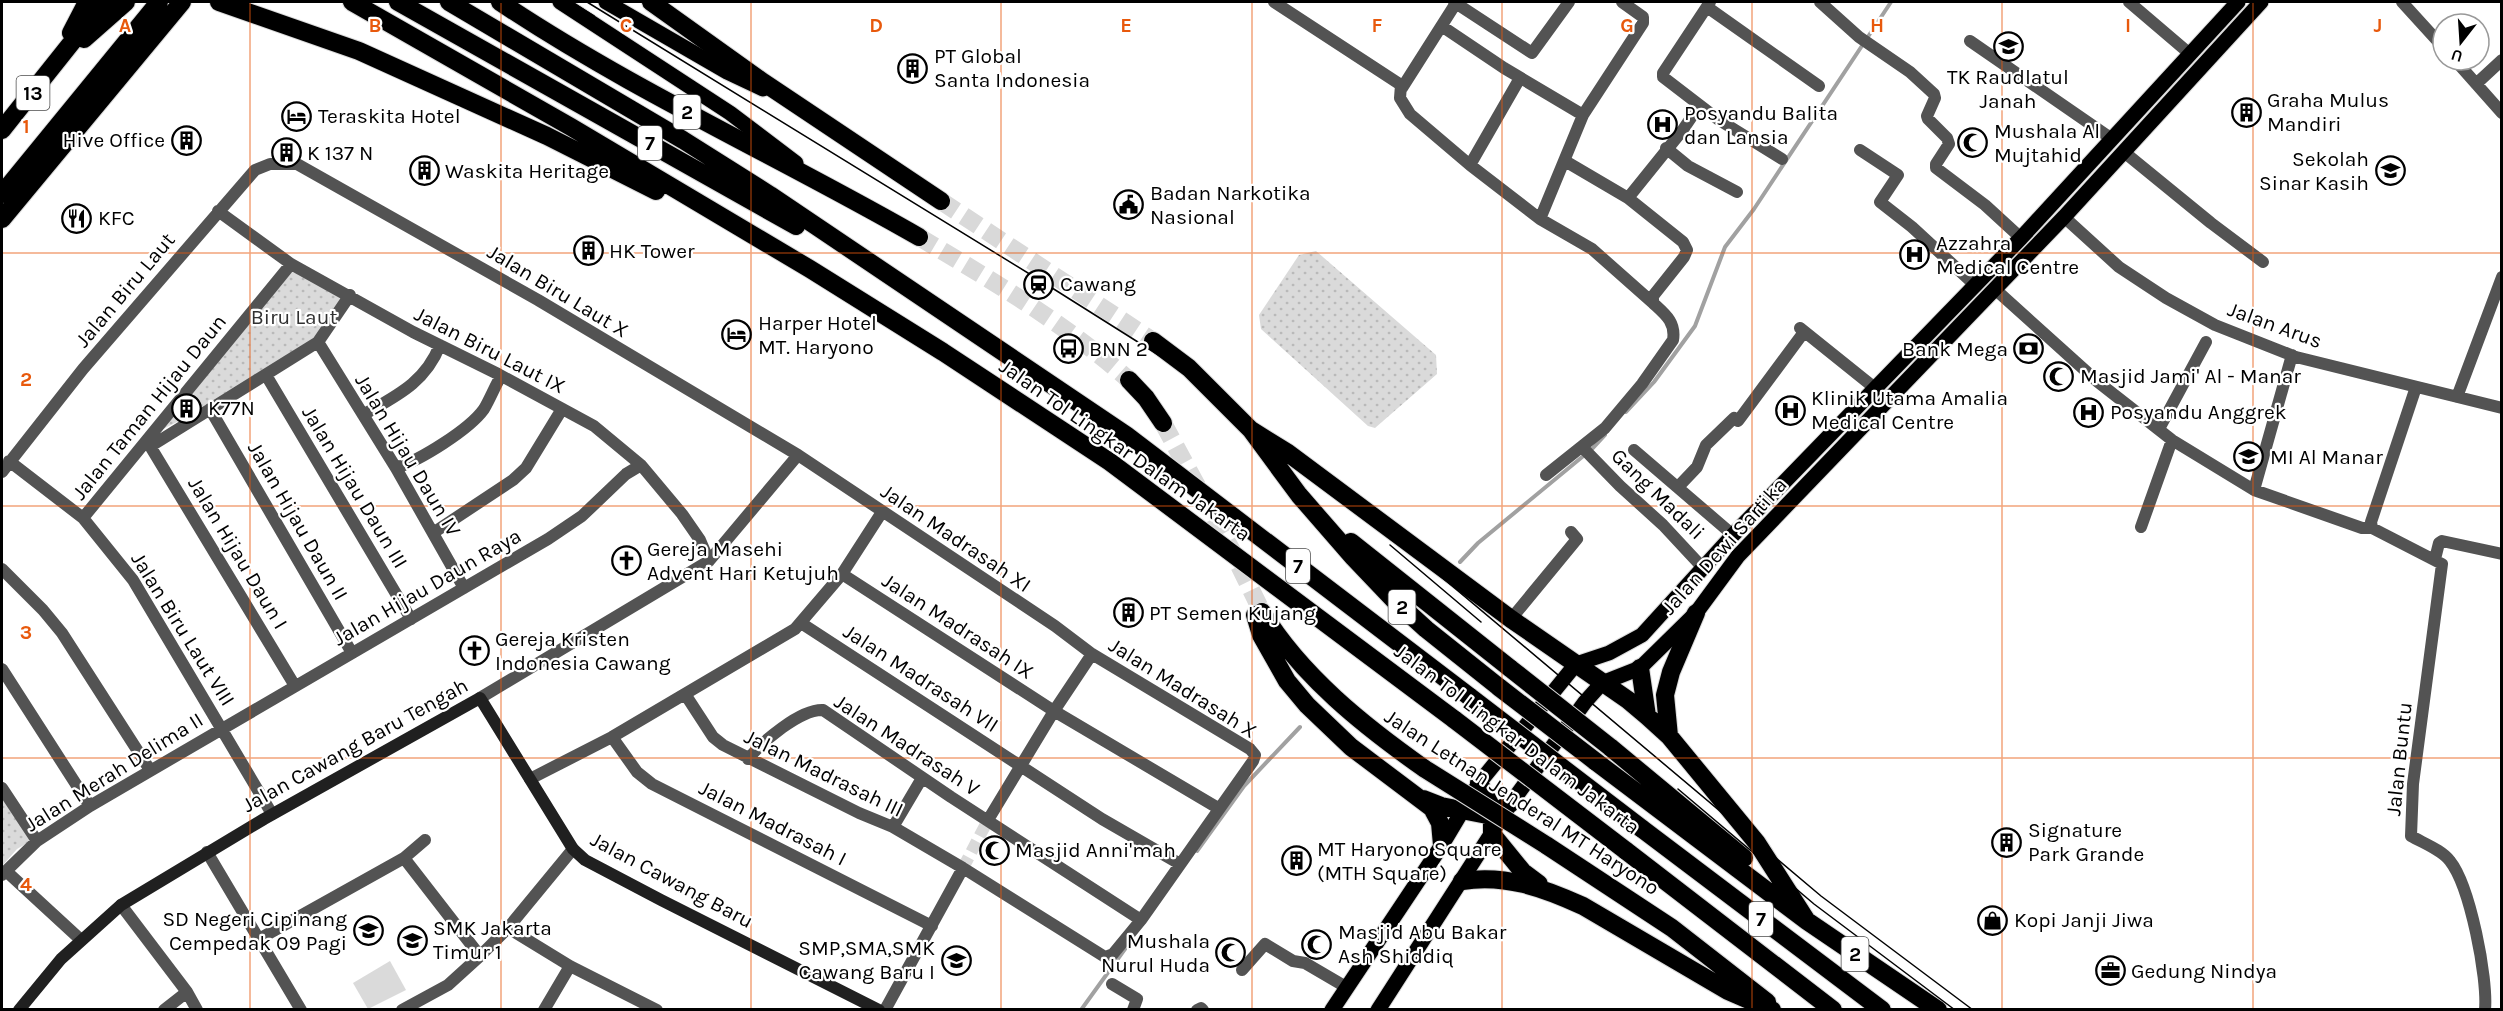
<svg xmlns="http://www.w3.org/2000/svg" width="2503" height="1011" font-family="Karla,sans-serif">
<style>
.grass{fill:#dadada}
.park{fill:url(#park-dots)}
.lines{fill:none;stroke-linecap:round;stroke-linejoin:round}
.stream{stroke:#a1a1a1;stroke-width:4}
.street-tunnel{stroke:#d9d9d9;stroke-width:12;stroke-dasharray:12 6;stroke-linecap:butt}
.highway-tunnel{stroke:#d9d9d9;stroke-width:18;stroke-dasharray:18 9;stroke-linecap:butt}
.primary-casing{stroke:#dbdbdb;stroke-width:17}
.highway-casing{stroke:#dbdbdb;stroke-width:20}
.street{stroke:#535353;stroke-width:12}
.secondary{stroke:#202020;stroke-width:12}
.primary{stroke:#000;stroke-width:15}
.highway{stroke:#000;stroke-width:18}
.tram{stroke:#000;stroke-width:1.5}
.highway-bridge-casing{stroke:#dbdbdb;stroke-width:20;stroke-linecap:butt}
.highway-bridge{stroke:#000;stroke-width:18}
.grid{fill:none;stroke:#e8590c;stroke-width:1.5;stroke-opacity:0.55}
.labels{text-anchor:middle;stroke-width:4.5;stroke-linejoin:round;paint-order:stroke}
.shield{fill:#fff;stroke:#4c4c4c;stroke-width:1.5}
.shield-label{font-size:20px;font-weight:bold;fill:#000}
.poi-label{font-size:21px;fill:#000;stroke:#fff;text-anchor:start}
.street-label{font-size:21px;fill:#000;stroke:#fff}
.park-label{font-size:21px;fill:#313131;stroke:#fff}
.grid-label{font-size:20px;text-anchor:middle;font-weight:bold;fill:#e8590c;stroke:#fff;stroke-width:4.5;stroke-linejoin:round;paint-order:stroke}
</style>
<defs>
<pattern id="park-dots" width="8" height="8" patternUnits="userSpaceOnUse" patternTransform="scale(1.5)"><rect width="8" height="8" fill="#dadada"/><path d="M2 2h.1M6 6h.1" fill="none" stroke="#b9b9b9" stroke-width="1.8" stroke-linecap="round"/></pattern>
</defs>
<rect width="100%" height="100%" fill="#fff"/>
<path class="grass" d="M390,961L406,990L368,1009L353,983Z"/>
<path class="park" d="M1316,251L1436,355L1437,374L1375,428L1368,426L1261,329L1259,315L1299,255Z
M295,269L345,298L315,340L197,412L159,431L230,342Z
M2,796L31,841L17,849L2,866Z"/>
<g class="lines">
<path class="stream" d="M1626,412L1654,382L1695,326L1725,247L1754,209L1891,2
M1460,562L1478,543L1593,448L1605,435
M1197,851L1244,786L1300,727
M1081,1010L1130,942"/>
<path class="street-tunnel" d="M963,868L988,820"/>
<path class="highway-tunnel" d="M941,201L1153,341
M919,237C991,280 1066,324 1129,380
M1163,423L1231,549L1262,612"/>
<defs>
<path id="primary" d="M560,2L730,113L796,163
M606,2L727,72L763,89
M1332,1010L1442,845L1479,783L1576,664L1609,653L1642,635L1733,535L2021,238L2238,2
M1378,1010L1511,803L1585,702L1602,683L1640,668L1696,613L1738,556L2064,217L2261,2"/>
<path id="highway" d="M219,2L359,51L547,136L656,191
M352,2L571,127L810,269L943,352L1110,462L1455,720
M398,2L796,226
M449,2L683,140L770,195L1126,435L1470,697
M500,2C633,91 780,157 919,237
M651,2L763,82L941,201
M71,33L87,2
M84,39L126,2
M2,130L104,2
M2,194L159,2
M2,219L182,2
M1153,341L1189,368L1251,430L1299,495L1353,557L1393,599L1426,629L1500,688
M1129,380L1146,398L1163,423
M1251,430L1288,453L1511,619L1628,700L1647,716L1669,736L1757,843L1807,921
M1351,542L1511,669
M1262,612C1301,676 1364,726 1425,769
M1255,615L1261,635L1287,681L1307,705L1351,747L1432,808L1440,823L1442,845
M1640,668L1647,716
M1669,736L1665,695L1671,672L1696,613
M1610,747L1744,858
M1595,761L1807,921L1938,1010
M1479,783L1492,808V834L1523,872L1539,884
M1423,799L1441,806L1487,815L1493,814L1511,803
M1641,828L1882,1010
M1546,845L1672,928L1767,1002
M1625,850L1833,1010
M1462,881C1505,874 1544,888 1583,906L1728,991L1772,1010"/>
</defs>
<use href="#primary" class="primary-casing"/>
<use href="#highway" class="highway-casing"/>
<path class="street" d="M1274,2L1401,85L1400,98L1410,114L1470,165L1520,78
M1454,2L1532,53L1569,2
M1710,2L1663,73V77L1719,120L1782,159
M1820,2L1859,37L1910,72L1934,94L1935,98L1927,116L1928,119L1947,138L1949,144L1936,164V168L1985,205L2021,238
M2129,2L2190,54
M2402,2L2443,47
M1707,7L1819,86
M1443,27L1504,68L1583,115
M1970,41L2112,139
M2455,60L2502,113
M2476,84L2502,60
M1402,88L1456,3
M1666,148L1688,166L1737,192
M1860,150L1898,175L1880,202L1912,227L1975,285
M2124,152L2211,223L2263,262
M1470,165L1540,219L1583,115L1643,23V17L1622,2
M1628,198L1682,131L1699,106
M218,211L291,264L413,332L498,374L594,426L641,465L682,514L700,540L709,561
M2064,217L2119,267L2166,298L2215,325L2296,357L2502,408
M1540,219L1592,249L1653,303
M1996,290L2098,382L2172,440L2254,490L2362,528H2372
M1800,328L1876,389
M318,342L396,468L464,588
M266,375L411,619
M2457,397L2502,277
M210,409L352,653
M363,415C396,396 425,383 440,345
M2159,429L2206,342
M147,441L295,686
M151,446L318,342L350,295
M1584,449L1620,486L1663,525L1703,568
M1634,450L1733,535
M9,461L83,518L133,580L272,814
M396,468C420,460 469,430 484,409C490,399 495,386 501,376
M2,472L83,369L255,170L270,164H297L538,300L798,455L1055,626L1092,654L1250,749L1255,755L1253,761L1141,920L1113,954L1105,957L963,868L893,827L859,813L723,745L713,737L685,694
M1546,475L1605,428L1642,384L1673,340C1676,322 1665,314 1653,303V296L1684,257L1687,250L1683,242L1628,198L1565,161
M1678,487L1697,467L1706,445L1734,418L1738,421L1804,332
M2254,490L2292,355
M83,518L291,264
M2141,527L2172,440
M2372,528L2442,564L2413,784L2411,836C2423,843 2442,850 2450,861C2470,886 2488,978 2485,1010
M2372,528L2371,522L2416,387
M433,533L513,480L526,468L562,409
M2435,559L2439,543L2442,541L2502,554
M2,569L43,610L62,633L150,770
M842,574L1054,711L1218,808
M1511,619L1577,539L1571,532
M801,623L1102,819L1180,864
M2,669L90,806
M480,698L709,561L798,455
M612,737L637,772L652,784L932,926
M748,759C762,742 800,709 823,710L951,797L1141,920
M530,779L612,737L795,629L842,574L882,512
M2,788L37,841
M988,820L1054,711L1092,654
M893,827L922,778
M425,840L404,858L480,956
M207,852L301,1010
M6,871L81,940
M2,875L37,841L90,806L548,539L582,516L626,474L641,465
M121,905L187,992L197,1010
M508,928L570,966L657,1010
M259,939L404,858
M1242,970L1265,944L1293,961L1305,963L1346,987
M1112,984L1137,999L1133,1010
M164,1010L187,992
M402,1010L448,985L480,956L508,928L573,849
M544,1010L570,966
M885,1010L963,868
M1197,1010L1201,1008L1203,1010"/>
<path class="secondary" d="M19,1010L61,959L121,905L264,819L480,698L573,849L585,860L661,900L879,1010"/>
<use href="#primary" class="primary"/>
<use href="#highway" class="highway"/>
<path class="tram" d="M571,2L594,16
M587,2L1041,281L1176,366L1247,417L1319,474L1821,896L1973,1010
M1390,545L1481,622
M1678,789L1814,904L1955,1010"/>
<defs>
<path id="highway-bridge" d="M1511,669L1610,747
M1500,688L1595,761
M1470,697L1641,828
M1455,720L1625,850
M1425,769L1546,845"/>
</defs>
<use href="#highway-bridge" class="highway-bridge-casing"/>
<use href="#highway-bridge" class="highway-bridge"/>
</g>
<path class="grid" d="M250,2V1010M501,2V1010M751,2V1010M1001,2V1010M1252,2V1010M1502,2V1010M1752,2V1010M2002,2V1010M2253,2V1010M2,253H2502M2,506H2502M2,758H2502"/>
<defs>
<symbol id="school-ring" viewBox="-11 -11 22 22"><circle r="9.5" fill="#fff" stroke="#000" stroke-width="1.5"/><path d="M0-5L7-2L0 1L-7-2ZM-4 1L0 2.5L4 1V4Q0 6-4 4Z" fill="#000"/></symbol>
<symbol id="building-ring" viewBox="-11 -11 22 22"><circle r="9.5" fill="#fff" stroke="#000" stroke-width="1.5"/><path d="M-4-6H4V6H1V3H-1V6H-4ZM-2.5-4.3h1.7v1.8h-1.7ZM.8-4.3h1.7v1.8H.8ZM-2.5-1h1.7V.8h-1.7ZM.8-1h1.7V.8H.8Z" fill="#000"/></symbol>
<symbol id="hotel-ring" viewBox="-11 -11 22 22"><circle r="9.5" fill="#fff" stroke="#000" stroke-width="1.5"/><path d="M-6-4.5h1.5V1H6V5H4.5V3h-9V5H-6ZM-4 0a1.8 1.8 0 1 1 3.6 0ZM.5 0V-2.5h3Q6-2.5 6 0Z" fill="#000"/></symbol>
<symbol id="hospital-ring" viewBox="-11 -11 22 22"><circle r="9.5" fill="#fff" stroke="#000" stroke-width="1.5"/><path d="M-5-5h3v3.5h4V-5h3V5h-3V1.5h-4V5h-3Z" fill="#000"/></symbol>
<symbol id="mosque-ring" viewBox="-11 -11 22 22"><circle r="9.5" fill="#fff" stroke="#000" stroke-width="1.5"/><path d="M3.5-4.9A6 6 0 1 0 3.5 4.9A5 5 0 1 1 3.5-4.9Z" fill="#000"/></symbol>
<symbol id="civic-ring" viewBox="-11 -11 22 22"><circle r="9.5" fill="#fff" stroke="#000" stroke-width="1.5"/><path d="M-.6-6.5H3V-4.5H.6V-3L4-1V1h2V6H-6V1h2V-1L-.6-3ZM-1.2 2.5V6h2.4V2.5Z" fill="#000"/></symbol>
<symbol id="restaurant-ring" viewBox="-11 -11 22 22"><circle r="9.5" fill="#fff" stroke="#000" stroke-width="1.5"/><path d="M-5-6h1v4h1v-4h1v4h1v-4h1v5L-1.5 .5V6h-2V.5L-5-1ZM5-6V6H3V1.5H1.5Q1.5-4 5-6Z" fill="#000"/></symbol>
<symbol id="station-ring" viewBox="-11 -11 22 22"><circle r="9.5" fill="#fff" stroke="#000" stroke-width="1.5"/><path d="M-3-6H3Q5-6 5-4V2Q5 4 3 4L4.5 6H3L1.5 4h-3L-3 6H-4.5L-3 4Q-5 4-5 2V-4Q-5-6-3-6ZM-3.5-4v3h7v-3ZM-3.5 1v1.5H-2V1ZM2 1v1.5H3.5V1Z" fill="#000"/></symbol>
<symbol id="bus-ring" viewBox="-11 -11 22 22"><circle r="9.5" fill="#fff" stroke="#000" stroke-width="1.5"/><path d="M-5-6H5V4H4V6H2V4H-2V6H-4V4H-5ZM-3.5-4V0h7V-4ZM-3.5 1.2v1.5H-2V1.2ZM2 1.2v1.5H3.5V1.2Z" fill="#000"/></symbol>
<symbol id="bank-ring" viewBox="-11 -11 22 22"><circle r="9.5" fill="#fff" stroke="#000" stroke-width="1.5"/><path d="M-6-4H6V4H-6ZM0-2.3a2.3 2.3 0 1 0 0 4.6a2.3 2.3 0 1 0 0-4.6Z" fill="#000"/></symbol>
<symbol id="church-ring" viewBox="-11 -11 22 22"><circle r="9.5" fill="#fff" stroke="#000" stroke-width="1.5"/><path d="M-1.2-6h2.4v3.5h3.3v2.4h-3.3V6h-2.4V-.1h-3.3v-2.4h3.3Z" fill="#000"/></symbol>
<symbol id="shop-ring" viewBox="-11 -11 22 22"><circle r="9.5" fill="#fff" stroke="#000" stroke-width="1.5"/><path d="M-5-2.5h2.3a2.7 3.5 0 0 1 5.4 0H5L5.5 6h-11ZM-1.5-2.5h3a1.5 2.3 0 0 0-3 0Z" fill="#000"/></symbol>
<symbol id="office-ring" viewBox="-11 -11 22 22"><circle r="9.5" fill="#fff" stroke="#000" stroke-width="1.5"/><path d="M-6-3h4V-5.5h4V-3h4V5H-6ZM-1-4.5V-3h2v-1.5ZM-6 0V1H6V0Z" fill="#000"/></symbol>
</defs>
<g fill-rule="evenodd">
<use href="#school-ring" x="1992" y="30" width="33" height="33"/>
<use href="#building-ring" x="896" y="52" width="33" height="33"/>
<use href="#building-ring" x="2230" y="96" width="33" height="33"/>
<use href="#hotel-ring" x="280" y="100" width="33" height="33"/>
<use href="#hospital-ring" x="1646" y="108" width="33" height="33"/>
<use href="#building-ring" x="170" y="124" width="33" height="33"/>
<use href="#mosque-ring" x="1956" y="126" width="33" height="33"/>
<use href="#building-ring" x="270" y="136" width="33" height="33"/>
<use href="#building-ring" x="408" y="154" width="33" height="33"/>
<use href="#school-ring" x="2374" y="154" width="33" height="33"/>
<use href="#civic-ring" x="1112" y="188" width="33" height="33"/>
<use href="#restaurant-ring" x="60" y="202" width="33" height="33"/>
<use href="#building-ring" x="572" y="234" width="33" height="33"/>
<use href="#hospital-ring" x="1898" y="238" width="33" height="33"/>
<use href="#station-ring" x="1022" y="268" width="33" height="33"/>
<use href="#hotel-ring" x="720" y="318" width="33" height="33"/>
<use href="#bus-ring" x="1052" y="332" width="33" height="33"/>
<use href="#bank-ring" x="2012" y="332" width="33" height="33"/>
<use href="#mosque-ring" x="2042" y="360" width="33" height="33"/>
<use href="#building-ring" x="170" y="392" width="33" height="33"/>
<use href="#hospital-ring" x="1774" y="394" width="33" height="33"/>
<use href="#hospital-ring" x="2072" y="396" width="33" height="33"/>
<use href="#school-ring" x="2232" y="440" width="33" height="33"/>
<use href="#church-ring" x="610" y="544" width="33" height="33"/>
<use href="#building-ring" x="1112" y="596" width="33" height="33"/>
<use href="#church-ring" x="458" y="634" width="33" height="33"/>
<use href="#building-ring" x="1990" y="826" width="33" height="33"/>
<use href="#mosque-ring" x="978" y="834" width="33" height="33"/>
<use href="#building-ring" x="1280" y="844" width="33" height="33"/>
<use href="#shop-ring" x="1976" y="904" width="33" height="33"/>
<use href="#school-ring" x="352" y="914" width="33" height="33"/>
<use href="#school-ring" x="396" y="924" width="33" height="33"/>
<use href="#mosque-ring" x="1300" y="928" width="33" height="33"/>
<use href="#mosque-ring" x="1214" y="936" width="33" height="33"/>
<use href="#school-ring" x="940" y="944" width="33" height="33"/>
<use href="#office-ring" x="2094" y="954" width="33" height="33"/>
</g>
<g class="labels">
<g class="shield">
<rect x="16.5" y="76" width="33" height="34" rx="4.5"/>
<rect x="673.5" y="95" width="27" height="34" rx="4.5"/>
<rect x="638" y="126" width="24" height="34" rx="4.5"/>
<rect x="1286" y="549" width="24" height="34" rx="4.5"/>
<rect x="1388.5" y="590" width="27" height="34" rx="4.5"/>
<rect x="1749" y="902" width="24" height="34" rx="4.5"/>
<rect x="1841.5" y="937" width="27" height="34" rx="4.5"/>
</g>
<g class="shield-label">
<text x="33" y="100">13</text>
<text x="687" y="119">2</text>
<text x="650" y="150">7</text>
<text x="1298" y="573">7</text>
<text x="1402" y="614">2</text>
<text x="1761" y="926">7</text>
<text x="1855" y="961">2</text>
</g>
<g class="poi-label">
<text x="934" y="63">PT Global<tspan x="934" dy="24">Santa Indonesia</tspan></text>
<text x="2008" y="84" text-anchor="middle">TK Raudlatul<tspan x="2008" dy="24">Janah</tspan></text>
<text x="2267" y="107">Graha Mulus<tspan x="2267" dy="24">Mandiri</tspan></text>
<text x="1684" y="120">Posyandu Balita<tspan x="1684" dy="24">dan Lansia</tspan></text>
<text x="318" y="123">Teraskita Hotel</text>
<text x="1994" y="138">Mushala Al<tspan x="1994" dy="24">Mujtahid</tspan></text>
<text x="165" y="147" text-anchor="end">Hive Office</text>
<text x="307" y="160">K 137 N</text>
<text x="2369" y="166" text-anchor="end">Sekolah<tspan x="2369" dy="24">Sinar Kasih</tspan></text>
<text x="445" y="178">Waskita Heritage</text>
<text x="1150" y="200">Badan Narkotika<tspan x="1150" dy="24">Nasional</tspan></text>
<text x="98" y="225">KFC</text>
<text x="1936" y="250">Azzahra<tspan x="1936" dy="24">Medical Centre</tspan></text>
<text x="609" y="258">HK Tower</text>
<text x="1060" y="291">Cawang</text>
<text x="758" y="330">Harper Hotel<tspan x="758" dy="24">MT. Haryono</tspan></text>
<text x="1089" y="356">BNN 2</text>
<text x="2008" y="356" text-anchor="end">Bank Mega</text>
<text x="2080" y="383">Masjid Jami' Al - Manar</text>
<text x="1811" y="405">Klinik Utama Amalia<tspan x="1811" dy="24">Medical Centre</tspan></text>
<text x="208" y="415">K77N</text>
<text x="2110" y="419">Posyandu Anggrek</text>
<text x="2270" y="464">MI Al Manar</text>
<text x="647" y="556">Gereja Masehi<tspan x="647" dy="24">Advent Hari Ketujuh</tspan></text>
<text x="1149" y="620">PT Semen Kujang</text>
<text x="495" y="646">Gereja Kristen<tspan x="495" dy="24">Indonesia Cawang</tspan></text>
<text x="2028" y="837">Signature<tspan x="2028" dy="24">Park Grande</tspan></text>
<text x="1317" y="856">MT Haryono Square<tspan x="1317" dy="24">(MTH Square)</tspan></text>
<text x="1015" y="857">Masjid Anni'mah</text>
<text x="347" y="926" text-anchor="end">SD Negeri Cipinang<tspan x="347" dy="24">Cempedak 09 Pagi</tspan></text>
<text x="2014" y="927">Kopi Janji Jiwa</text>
<text x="433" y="935">SMK Jakarta<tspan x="433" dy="24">Timur 1</tspan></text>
<text x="1338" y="939">Masjid Abu Bakar<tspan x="1338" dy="24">Ash Shiddiq</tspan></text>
<text x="1210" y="948" text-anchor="end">Mushala<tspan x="1210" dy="24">Nurul Huda</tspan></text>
<text x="935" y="955" text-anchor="end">SMP,SMA,SMK<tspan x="935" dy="24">Cawang Baru I</tspan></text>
<text x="2131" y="978">Gedung Nindya</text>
</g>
<g class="street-label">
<text transform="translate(125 290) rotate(-50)" y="7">Jalan Biru Laut</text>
<text transform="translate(558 291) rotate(31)" y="7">Jalan Biru Laut X</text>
<text transform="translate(2275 325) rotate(20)" y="7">Jalan Arus</text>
<text transform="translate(490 350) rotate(27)" y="7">Jalan Biru Laut IX</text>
<text transform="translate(149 407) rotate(-51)" y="7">Jalan Taman Hijau Daun</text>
<text transform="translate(1125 450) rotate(35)" y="7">Jalan Tol Lingkar Dalam Jakarta</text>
<text transform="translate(408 455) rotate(59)" y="7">Jalan Hijau Daun IV</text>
<text transform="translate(355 487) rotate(59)" y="7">Jalan Hijau Daun III</text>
<text transform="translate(1658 494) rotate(44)" y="7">Gang Madali</text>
<text transform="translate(298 521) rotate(60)" y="7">Jalan Hijau Daun II</text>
<text transform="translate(956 538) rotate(34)" y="7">Jalan Madrasah XI</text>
<text transform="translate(1724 546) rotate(-48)" y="7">Jalan Dewi Sartika</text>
<text transform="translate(238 553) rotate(59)" y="7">Jalan Hijau Daun I</text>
<text transform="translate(427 587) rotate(-30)" y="7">Jalan Hijau Daun Raya</text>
<text transform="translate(958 626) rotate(33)" y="7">Jalan Madrasah IX</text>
<text transform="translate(183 629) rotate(58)" y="7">Jalan Biru Laut VIII</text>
<text transform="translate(921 678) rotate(33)" y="7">Jalan Madrasah VII</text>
<text transform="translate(1183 688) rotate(32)" y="7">Jalan Madrasah X</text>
<text transform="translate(1517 739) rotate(37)" y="7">Jalan Tol Lingkar Dalam Jakarta</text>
<text transform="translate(355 745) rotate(-29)" y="7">Jalan Cawang Baru Tengah</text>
<text transform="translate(907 745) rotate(33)" y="7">Jalan Madrasah V</text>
<text transform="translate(2399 759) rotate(-84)" y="7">Jalan Buntu</text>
<text transform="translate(114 772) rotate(-32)" y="7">Jalan Merah Delima II</text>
<text transform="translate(824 773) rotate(26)" y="7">Jalan Madrasah III</text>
<text transform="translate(1522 802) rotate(33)" y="7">Jalan Letnan Jenderal MT Haryono</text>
<text transform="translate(773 823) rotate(27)" y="7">Jalan Madrasah I</text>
<text transform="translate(672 880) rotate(28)" y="7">Jalan Cawang Baru</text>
</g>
<g class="park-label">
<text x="294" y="324">Biru Laut</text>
</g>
</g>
<g class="grid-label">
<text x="125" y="32">A</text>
<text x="375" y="32">B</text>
<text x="626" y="32">C</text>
<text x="876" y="32">D</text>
<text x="1126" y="32">E</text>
<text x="1377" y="32">F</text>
<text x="1627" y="32">G</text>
<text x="1877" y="32">H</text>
<text x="2128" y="32">I</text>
<text x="2378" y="32">J</text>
<text x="26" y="133">1</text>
<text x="26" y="386">2</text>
<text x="26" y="639">3</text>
<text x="26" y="891">4</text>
</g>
<rect width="2503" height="1011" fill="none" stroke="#000000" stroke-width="6"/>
<g transform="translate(2461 42) rotate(197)"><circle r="28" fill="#ffffff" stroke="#999999" stroke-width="1.5"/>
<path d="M0-4.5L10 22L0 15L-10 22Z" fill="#000000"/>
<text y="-9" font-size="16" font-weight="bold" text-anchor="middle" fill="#000000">U</text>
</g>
</svg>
